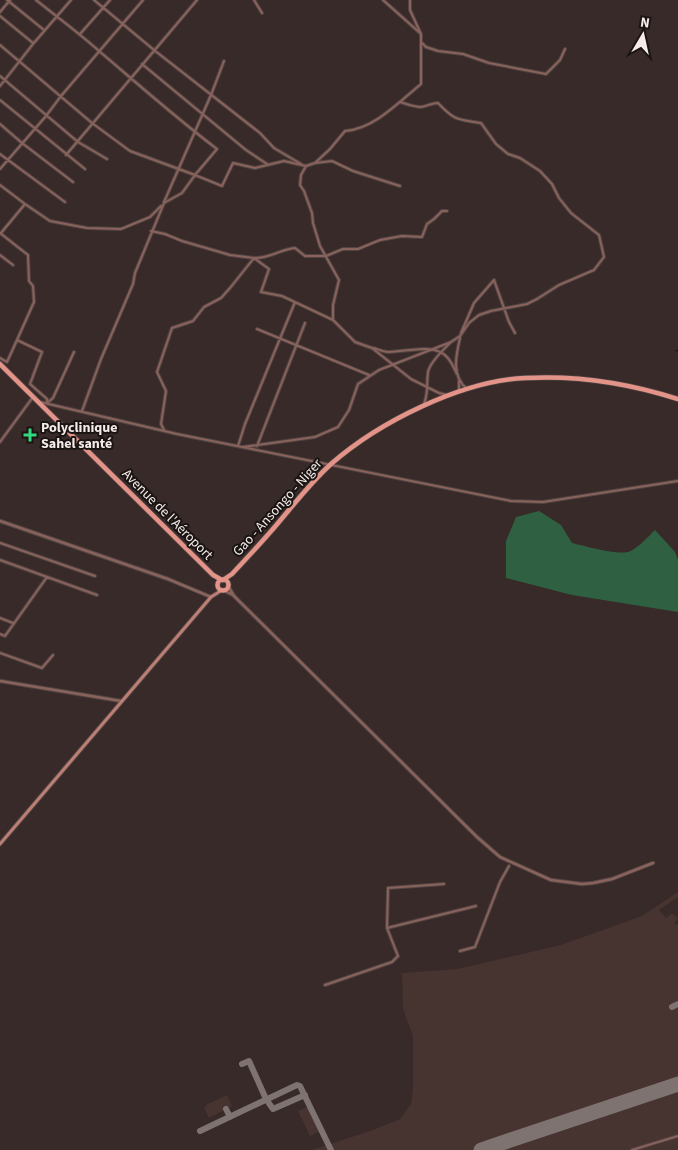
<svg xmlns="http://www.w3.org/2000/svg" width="678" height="1150" font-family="'Source Sans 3',sans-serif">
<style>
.built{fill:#473330}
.green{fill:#2f6041}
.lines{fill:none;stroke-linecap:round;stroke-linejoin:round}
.stream{stroke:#011b0b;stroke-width:1}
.taxiway{stroke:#7e7371;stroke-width:6}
.runway{stroke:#7e7371;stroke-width:15}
.minor-casing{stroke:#524543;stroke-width:4}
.tertiary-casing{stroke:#524543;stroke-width:4.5}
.secondary-casing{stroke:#524543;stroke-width:5}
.primary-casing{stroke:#524543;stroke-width:6}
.minor{stroke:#89625c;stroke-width:2}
.tertiary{stroke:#89625c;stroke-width:2.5}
.secondary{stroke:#bc7e75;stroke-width:3}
.primary{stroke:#e49388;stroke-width:4.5}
.poi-dot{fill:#33d881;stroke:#1a1413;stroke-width:2}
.labels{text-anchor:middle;stroke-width:4;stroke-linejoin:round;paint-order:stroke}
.poi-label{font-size:14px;font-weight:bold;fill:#f5ecea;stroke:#1a1413;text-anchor:start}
.street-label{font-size:14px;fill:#f5ecea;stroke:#1a1413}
</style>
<rect width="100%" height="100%" fill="#372a28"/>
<path class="built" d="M678,892V897L659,910L666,918L672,913L678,918L674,923L678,925V1150H312L373,1130L400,1119L411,1104L413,1089V1036L403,1009L402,973L457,969L561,945L642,916Z
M227,1095L232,1106L209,1118L204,1108L206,1105Z
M311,1105L324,1129L310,1136L298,1111Z"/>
<path class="green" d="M539,511L561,525L572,543C584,546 617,555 628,552C636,550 649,536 655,530L675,552L678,560V612L572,595L506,578V541L516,517Z"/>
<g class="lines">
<path class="stream" d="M676,351L678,350"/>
<path class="taxiway" d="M672,1007L678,1004
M242,1064L249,1061L266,1099L273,1109L305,1095
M226,1109L230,1117
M200,1131L297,1085L300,1086L331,1150"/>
<path class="runway" d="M481,1150L678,1084"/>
<defs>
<path id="minor" d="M7,0L44,30
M94,0L154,50L260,133L274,148L301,164
M254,0L262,13
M383,0L420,33
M0,12L10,0
M0,16L33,43
M80,34L110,0
M422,43L426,47L438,51L463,54L489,63L546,74L560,60L565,49
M0,45L92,123L130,151L195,175L217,149C176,118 138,84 99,51C79,33 57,17 36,0
M142,64L246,150L267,164
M0,76L78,142L107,159
M0,86L33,44L71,0
M0,100L85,169
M0,124L22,143L73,182
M0,154L65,202
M66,155L197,0
M315,163L330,149L345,131C374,129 399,102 421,84V34L410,10V0
M306,166L301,175L300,185L304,191L312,213L313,223L320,246L339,280L333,305V320L355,342L372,348L411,379L439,393L447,395
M0,169L46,116L61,96L143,0
M0,185L25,204
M164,202L211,95L224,61
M151,231L165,234L182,241L230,255L254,258L269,269L261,292L282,296L333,320
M0,233L28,255L29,281L33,286L34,302L17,340L42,352L30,384L47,399V403L53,398L74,352
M1,233L25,204L50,221L87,228L121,229L150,217L161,206
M0,255L13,265
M494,280L509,322L515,333
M257,329L369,375
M461,333L474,303L494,280
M460,338C456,355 451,376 467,389
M374,348C379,350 384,352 389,352C403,352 428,345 440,352C449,356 453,366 457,374
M0,358L7,362L17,340
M459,391V381
M40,402L177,434L511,501L543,502L678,481
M424,404C429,391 426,386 428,372C430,362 443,350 450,343
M82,411L101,359L133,284L135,273L164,203L182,193L195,175L222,186L233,163L255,168L284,161L306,166L315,163L332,161L353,171L400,186
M164,430L161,424L166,391L157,372L172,328L193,321L204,307L221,298L230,288L254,258C269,259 281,249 295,248L305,256H326L343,249H358L380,240L402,236L422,237L427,224L434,219L442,211H447
M0,442L33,397
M238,446L245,424L295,302
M257,446L305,323
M243,447L315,437L338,427L349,410L358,384L379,370L451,342L460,336L469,323L479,315L491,311L527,304L537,299L559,285L594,270L604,257L599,235L571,213L559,198L552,184L540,171L520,158L508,154L496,144L481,123C457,119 455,121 438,103C432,103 427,106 421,107C414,107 406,104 400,102
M0,543L95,576
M0,560L97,595
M0,618L13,623
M0,634L5,636L47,577
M0,653L42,668L53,655
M387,928L388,888L444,884
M460,951L475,947L500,882L509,866
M325,985L392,962L398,956L387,928L476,906
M632,1150L678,1136"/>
<path id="tertiary" d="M0,521L168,579L211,597
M228,586L234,596L477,837L500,857L551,880L582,884L593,883L612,879L653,863
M223,590L233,595
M0,681L121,701"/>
<path id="secondary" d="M0,844L211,597L222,590"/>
<path id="primary" d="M0,364L213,575L222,580
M217.5 585a5.5 5.5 0 1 1 11 0a5.5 5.5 0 1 1-11 0Z
M223,580L232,574C246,559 260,544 273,529C292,507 309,484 331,464C379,422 461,381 525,378C578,375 628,383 678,399"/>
</defs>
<use href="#minor" class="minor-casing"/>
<use href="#tertiary" class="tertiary-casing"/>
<use href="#secondary" class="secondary-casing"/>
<use href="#primary" class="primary-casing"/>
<use href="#minor" class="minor"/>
<use href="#tertiary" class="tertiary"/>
<use href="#secondary" class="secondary"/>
<use href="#primary" class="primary"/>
</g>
<path class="poi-dot" d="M27.5 427.5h5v5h5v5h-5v5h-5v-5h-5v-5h5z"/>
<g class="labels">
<g class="poi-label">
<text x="41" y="432">Polyclinique<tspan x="41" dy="16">Sahel santé</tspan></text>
</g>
<g class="street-label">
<text transform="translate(277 507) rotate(-48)" y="5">Gao - Ansongo - Niger</text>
<text transform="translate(168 514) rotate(45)" y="5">Avenue de l'Aéroport</text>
</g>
</g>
<g transform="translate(643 35) rotate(9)" stroke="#1a1413" stroke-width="4" paint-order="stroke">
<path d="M0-4L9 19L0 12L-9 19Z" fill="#f5ecea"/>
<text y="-8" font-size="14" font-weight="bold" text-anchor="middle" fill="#f5ecea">N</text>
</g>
</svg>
